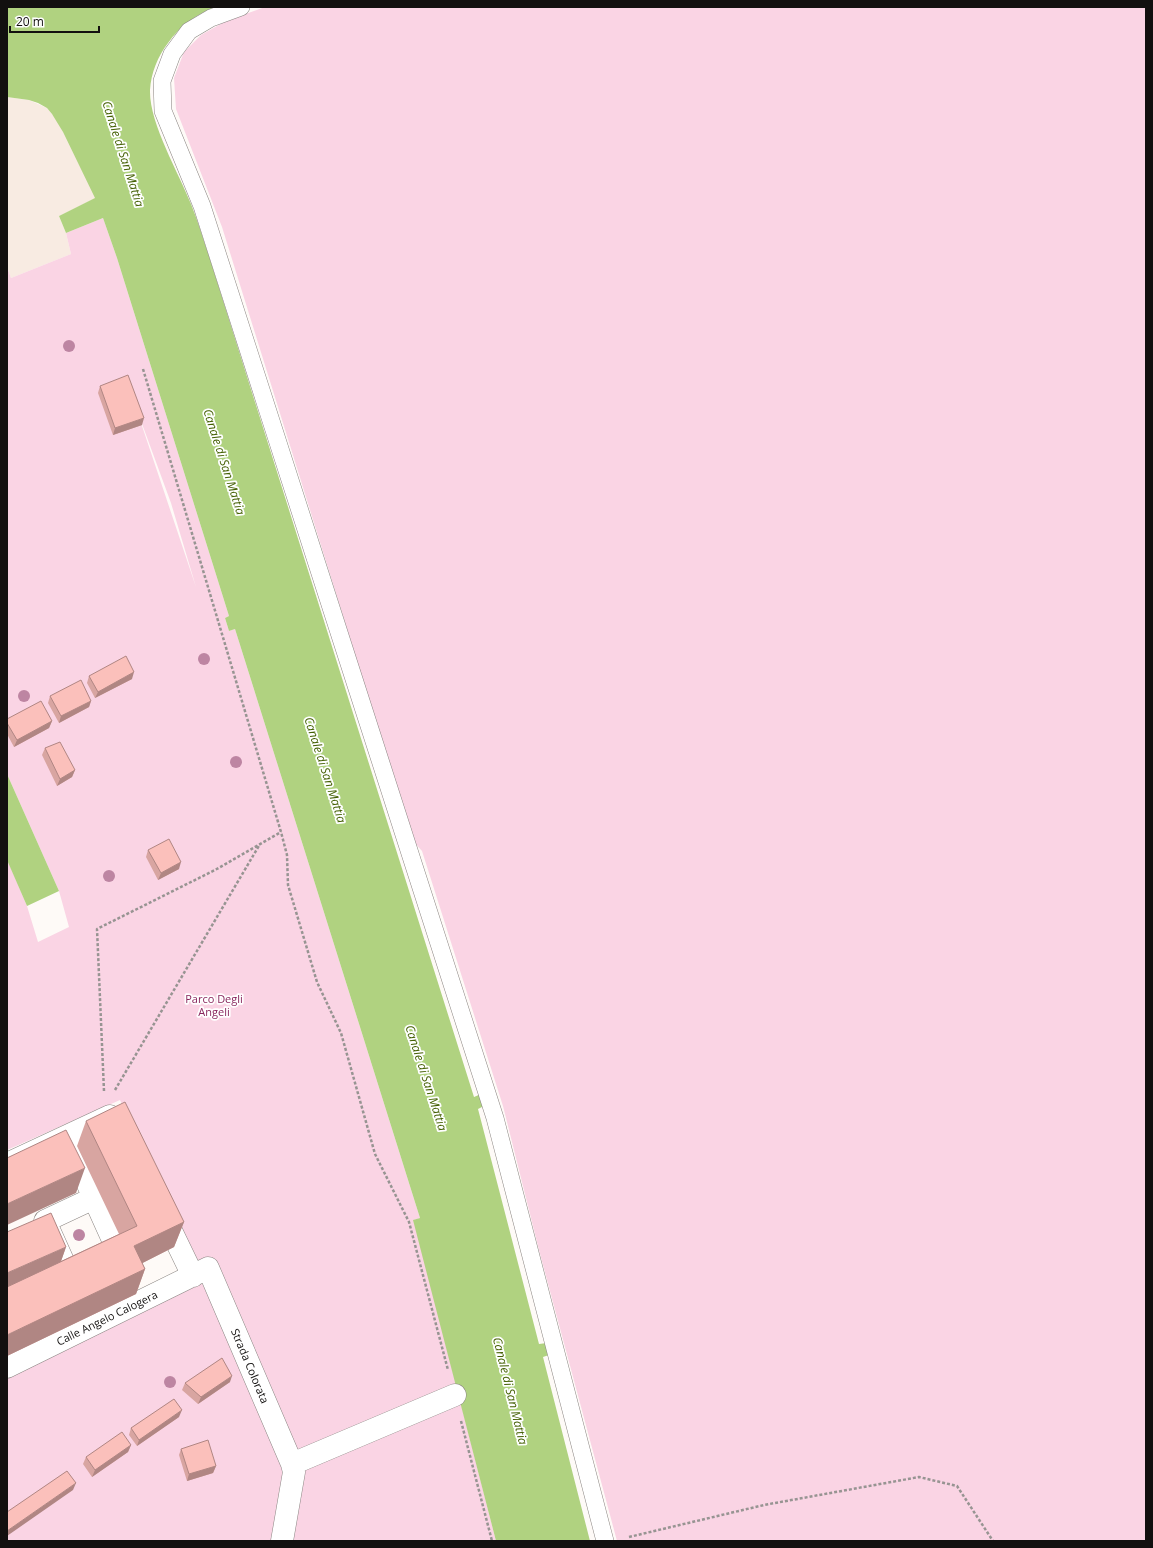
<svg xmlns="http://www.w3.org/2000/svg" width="1153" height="1548" font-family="'Open Sans',sans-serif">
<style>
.built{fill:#f8ebe2}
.green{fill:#fad4e4;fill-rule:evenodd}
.water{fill:#b0d280}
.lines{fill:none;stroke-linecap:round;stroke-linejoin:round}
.service-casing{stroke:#8a8582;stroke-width:18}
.pedestrian-casing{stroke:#8a8582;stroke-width:23}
.path{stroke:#979492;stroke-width:2.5;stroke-dasharray:3 2;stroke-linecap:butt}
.service{stroke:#fff;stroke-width:17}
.pedestrian{stroke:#fff;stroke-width:22}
.tree{fill:#bd85a2}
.wall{fill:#d8a5a1}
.shaded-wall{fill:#b08683}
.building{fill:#fbc0bb;stroke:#b08683}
.labels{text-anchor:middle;stroke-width:3.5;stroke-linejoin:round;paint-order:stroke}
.park-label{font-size:11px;fill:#88265d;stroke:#fff}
.street-label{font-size:11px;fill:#12100f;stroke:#fff}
.water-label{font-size:12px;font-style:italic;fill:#446003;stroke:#fff}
</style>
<rect width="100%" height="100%" fill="#fefaf7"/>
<path class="built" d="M7,97L29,100L47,108L57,120L96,198L59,216L66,233L71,254L11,278L7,267Z"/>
<path class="green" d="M265,7H1146V1541H617L539,1250L503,1106L422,851L413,841L222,227L176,109L174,78L184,52L201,35L226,21Z
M103,218L117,258L229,616L225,618L229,631L235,629L420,1218L414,1220L496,1541H7V1374L201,1281L227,1335L120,1100L7,1150V859L27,906L38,942L69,927L59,891L7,774V267L11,278L71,254L66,233ZM134,402L171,503L196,587Z"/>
<path class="water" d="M7,7H216C196,14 180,26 168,43C158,56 151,73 150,90C149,123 179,173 191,204C198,221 203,239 209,256L474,1097L481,1094L484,1106L478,1109L539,1344L547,1343L549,1355L543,1357L590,1541H496L413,1220L420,1218L235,629L229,631L225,618L229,616L117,258L103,218L66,233L59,216L95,198L63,132L52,114L47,108L38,103L29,100L7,97Z
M7,774L59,891L27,906L7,860Z"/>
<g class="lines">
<defs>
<path id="service" d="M241,7L211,18L189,31L172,54L162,81L163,111L202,206L495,1118L605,1541"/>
<path id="pedestrian" d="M71,1147L94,1198
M7,1164L110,1116
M164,1216L193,1276
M68,1272L45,1221L94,1198L117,1249L102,1256
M7,1367L208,1268L292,1464L294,1472L282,1541
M292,1464L455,1395"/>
</defs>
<use href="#service" class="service-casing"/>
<use href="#pedestrian" class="pedestrian-casing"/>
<path class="path" d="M143,369L281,832L287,855L288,885L317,982L341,1033L375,1154L409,1222L448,1370
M115,1090L260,844
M104,1091L97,929L215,870L281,832
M461,1421L492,1541
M629,1537L764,1505L919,1477L957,1486L993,1541"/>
<use href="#service" class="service"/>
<use href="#pedestrian" class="pedestrian"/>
</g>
<g class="tree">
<circle cx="69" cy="346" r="6"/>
<circle cx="204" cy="659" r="6"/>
<circle cx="24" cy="696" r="6"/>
<circle cx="236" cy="762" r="6"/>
<circle cx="109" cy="876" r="6"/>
<circle cx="79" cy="1235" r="6"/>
<circle cx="170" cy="1382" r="6"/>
</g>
<path class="wall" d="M100,386L142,425L113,435L98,393Z
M89,676L132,679L95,698L87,683Z
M50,696L91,701L89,707L59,723L48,703Z
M52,721L49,728L14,747L7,734V723Z
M45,748L75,770L72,777L57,786L42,755Z
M148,850L179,869L158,880L146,857Z
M86,1121L184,1222L174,1247L142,1263L145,1269L136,1294L7,1356L66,1247L61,1261L119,1234L77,1146Z
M230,1382L198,1404L182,1390L185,1383Z
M179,1417L137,1446L129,1435L131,1428Z
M131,1445L128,1452L92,1477L83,1464L86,1457Z
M181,1449L216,1466L213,1473L187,1481L179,1455Z"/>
<path class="shaded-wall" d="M144,418L142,425L113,435L115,428Z
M134,672L132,679L95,698L98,692Z
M91,701L89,707L59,723L61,716Z
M52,721L49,728L14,747L17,740Z
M75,770L72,777L57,786L60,779Z
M181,862L179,869L158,880L161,873Z
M85,1168L76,1193L7,1225V1204Z
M184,1222L174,1247L125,1272L134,1246Z
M66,1247L59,1267L7,1290V1273Z
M145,1269L136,1294L7,1356V1335Z
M232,1376L230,1382L198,1404L201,1397Z
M182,1410L179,1417L137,1446L139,1440Z
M131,1445L128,1452L92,1477L95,1470Z
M216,1466L213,1473L187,1481L189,1474Z
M76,1483L73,1490L7,1536V1531Z"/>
<path class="building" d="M128,375L144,418L115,428L100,386Z
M126,656L134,672L98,692L89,676Z
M81,680L91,701L61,716L50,696Z
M41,701L52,721L17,740L7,723V719Z
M60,742L75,770L60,779L45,748Z
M169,839L181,862L161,873L148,850Z
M125,1102L184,1222L134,1246L145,1269L7,1335V1287L137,1226L86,1121Z
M66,1130L85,1168L7,1204V1158Z
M51,1213L66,1247L7,1273V1232Z
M222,1358L232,1376L201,1397L185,1383Z
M174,1399L182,1410L139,1440L131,1428Z
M122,1432L131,1445L95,1470L86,1457Z
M208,1440L216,1466L189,1474L181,1449Z
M67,1471L76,1483L7,1531V1512Z"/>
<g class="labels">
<g class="park-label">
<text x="214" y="1003">Parco Degli<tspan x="214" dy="13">Angeli</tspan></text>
</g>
<g class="street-label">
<text transform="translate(107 1318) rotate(-26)" y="4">Calle Angelo Calogera</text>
<text transform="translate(250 1366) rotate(67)" y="4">Strada Colorata</text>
</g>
<g class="water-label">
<text transform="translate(123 154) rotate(72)" y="4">Canale di San Mattia</text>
<text transform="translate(224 462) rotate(72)" y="4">Canale di San Mattia</text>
<text transform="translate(325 770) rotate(72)" y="4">Canale di San Mattia</text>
<text transform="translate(426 1078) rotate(72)" y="4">Canale di San Mattia</text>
<text transform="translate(510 1391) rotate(76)" y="4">Canale di San Mattia</text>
</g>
</g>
<rect width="1153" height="1548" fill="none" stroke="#12100f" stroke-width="16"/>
<path d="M10 26v6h89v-6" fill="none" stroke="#12100f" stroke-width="2"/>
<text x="16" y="26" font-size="12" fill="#12100f" stroke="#ffffff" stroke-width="3" paint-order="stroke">20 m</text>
</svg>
